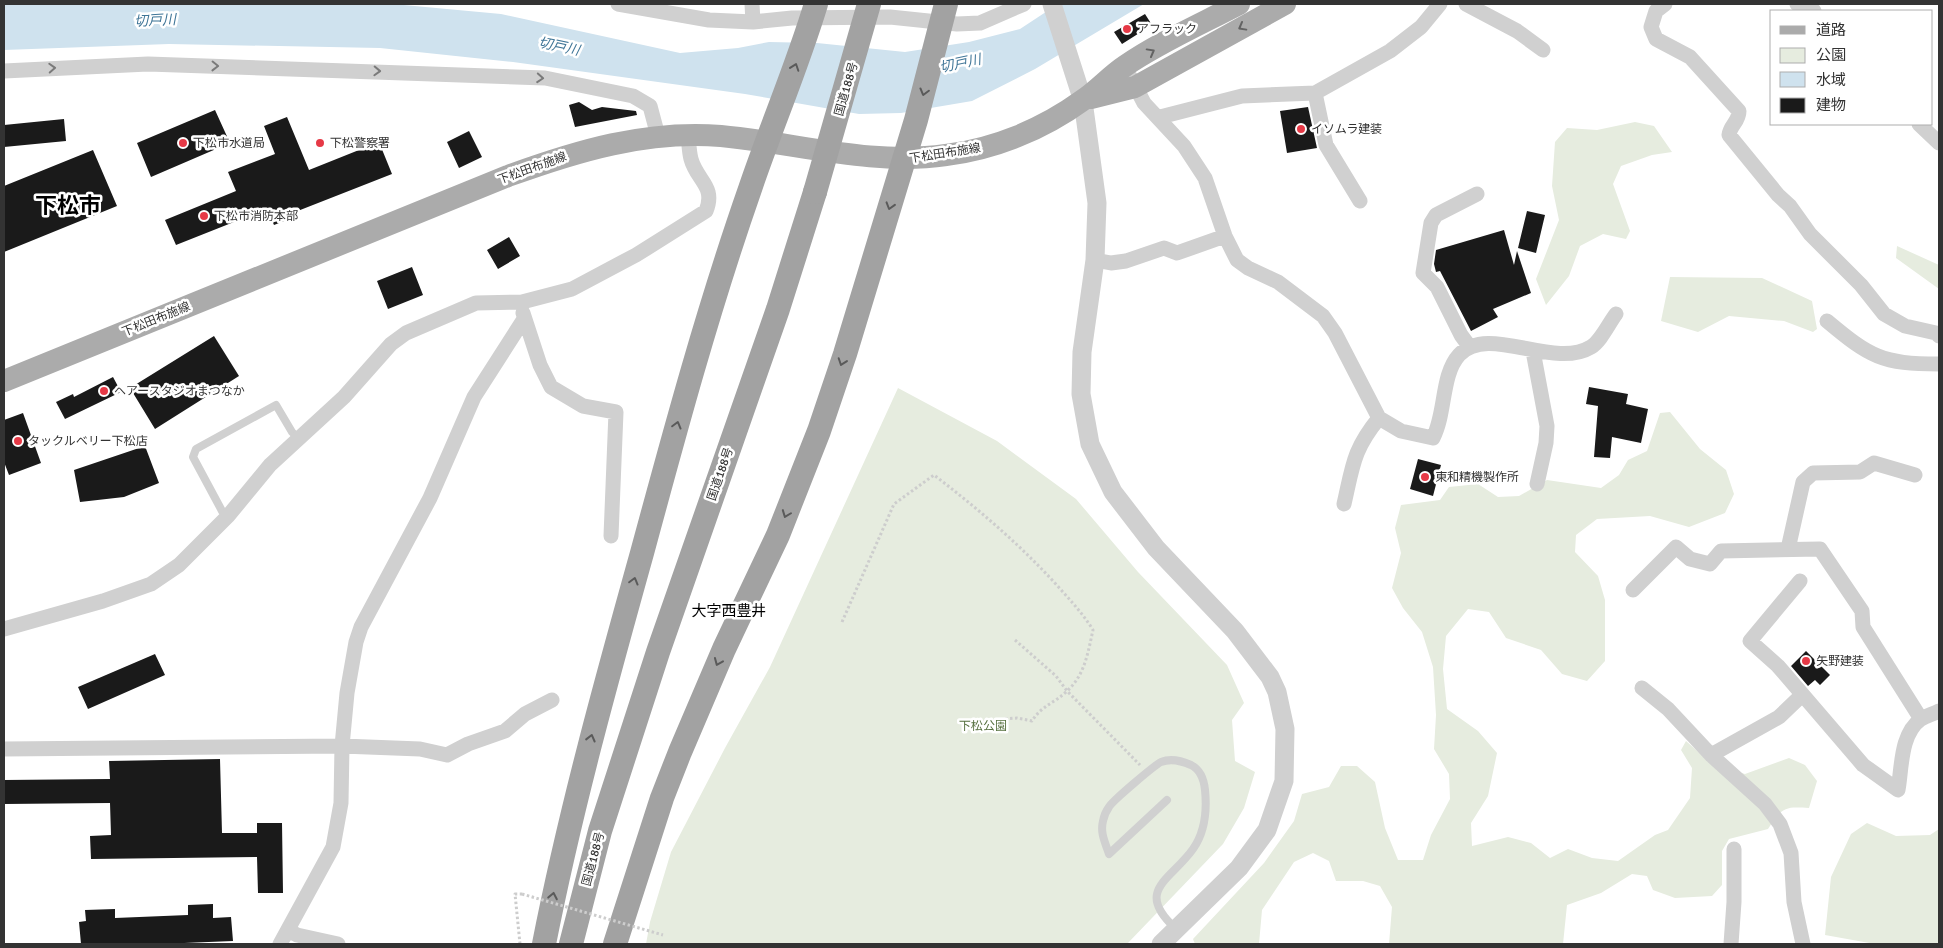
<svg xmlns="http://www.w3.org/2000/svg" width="1943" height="948" font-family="Signika,'Noto Sans JP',sans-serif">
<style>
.green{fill:#e6ecdf}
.water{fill:#cfe2ee}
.building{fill:#1a1a1a}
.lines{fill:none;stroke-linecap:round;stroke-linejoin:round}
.path{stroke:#cdcdcd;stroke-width:3;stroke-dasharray:2.5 2.5;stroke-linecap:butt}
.service{stroke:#d0d0d0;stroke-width:8}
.minor{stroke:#d0d0d0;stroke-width:15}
.tertiary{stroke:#d0d0d0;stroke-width:19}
.primary{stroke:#ababab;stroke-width:22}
.trunk{stroke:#a2a2a2;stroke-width:24}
.path-bridge{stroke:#cdcdcd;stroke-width:3;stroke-dasharray:2.5 2.5;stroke-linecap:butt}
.trunk-bridge{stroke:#a2a2a2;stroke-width:24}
.oneway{stroke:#636363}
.oneway2{stroke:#7a7a7a}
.oneway3{stroke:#5a5a5a}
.poi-dot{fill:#e63946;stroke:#fff;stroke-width:2}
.labels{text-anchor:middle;stroke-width:5;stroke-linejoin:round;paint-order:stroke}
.poi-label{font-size:12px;fill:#333;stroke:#fff;text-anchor:start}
.street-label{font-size:12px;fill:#333;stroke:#fff}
.park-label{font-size:12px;fill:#56703f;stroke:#fff}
.water-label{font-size:14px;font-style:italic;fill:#3f7597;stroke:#fff}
.quarter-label{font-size:15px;fill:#000;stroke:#fff}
.town-label{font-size:22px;font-weight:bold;fill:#000;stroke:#fff}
</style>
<rect width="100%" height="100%" fill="#fff"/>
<path class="green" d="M1635,122L1654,126L1672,152L1652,155L1621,166L1613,184L1630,231L1626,239L1603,234L1580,246L1569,276L1546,305L1536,279L1559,220L1552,186L1555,142L1567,128L1597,130Z
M1897,246L1939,265V289L1896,258Z
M1670,277L1762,278L1812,301L1817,329L1813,332L1784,321L1729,316L1698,332L1661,321Z
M898,388L997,441L1076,499L1138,572L1227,665L1244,703L1232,720L1235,761L1255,772L1244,808L1223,844L1127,944H646L650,922L671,852L725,748L770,667Z
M1670,412L1700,449L1726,470L1734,494L1725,513L1689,527L1650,516L1597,519L1576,535L1575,552L1598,576L1605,600V661L1587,681L1562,674L1541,650L1506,638L1489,612L1468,609L1446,636L1443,669L1447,709L1478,731L1497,753L1488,796L1471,823L1472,846L1508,837L1531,843L1550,858L1568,849L1592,858L1618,861L1655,835L1668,830L1690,798L1692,768L1681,750L1686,741L1712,764L1745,774L1789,758L1805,765L1817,781L1809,808C1783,806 1782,808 1768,829L1729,839L1722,851V885L1712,896L1675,898L1653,890L1647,876L1632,874L1601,893L1567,905L1563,944H1389L1392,907L1380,886L1363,881H1336L1329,861L1313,853L1294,862L1262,910L1259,944H1195L1193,939L1264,863L1294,821L1302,794L1329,787L1341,766H1357L1375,782L1385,828L1398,860H1423L1431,835L1450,799L1449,774L1434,749L1436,715L1433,667L1422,632L1403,608L1392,588L1401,553L1395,528L1401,505L1440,500L1449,487L1478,484L1498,497L1519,496L1547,480L1601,488L1619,475L1628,460L1647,451L1660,413Z
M1867,823L1896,836L1930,835L1939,829V944H1875L1825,935L1831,877L1851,834Z"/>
<path class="water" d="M4,4H393L501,14L680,53L738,48L769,42L817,43L905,52L969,42L1020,29L1058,4H1144L1035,69L972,101L901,113L859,114L745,94L513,62L380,48L169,44L4,50Z"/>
<path class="building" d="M1145,14L1152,25L1122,44L1114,32Z
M579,102L592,110L602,107L636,111L637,115L575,127L569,105Z
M1308,107L1317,148L1287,153L1280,111Z
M215,110L230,143L151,177L137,143Z
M287,117L309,170L379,142L392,174L290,214L292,218L274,225L267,209L176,245L165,220L236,191L228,172L275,154L264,126Z
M64,119L66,141L4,147V125Z
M469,131L482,157L459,168L447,142Z
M93,150L117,206L4,252V186Z
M1527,211L1545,215L1536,253L1518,248Z
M1504,230L1514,265L1517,251L1531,293L1493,309L1498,317L1471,331L1440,271L1436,272L1434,264L1436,250Z
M509,237L520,256L498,269L487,250Z
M412,267L423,295L388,309L377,281Z
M214,336L239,376L155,429L130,388Z
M113,377L121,392L65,419L56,402L73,394L74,397Z
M1589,387L1628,394L1626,404L1648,409L1641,443L1612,437L1610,458L1594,457L1598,406L1586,404Z
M23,413L41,463L9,475L4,462V420Z
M145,446L159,483L124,497L80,502L74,470Z
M1418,459L1441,465L1433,496L1410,489Z
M1806,651L1830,675L1820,685L1815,680L1808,686L1791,666Z
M155,654L165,675L88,709L78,687Z
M220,759L222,833H257V823H282L283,893H258L257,857L91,859L90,836L111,835L110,803L4,804V780L110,779L109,761Z
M213,904V918L231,917L233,941L160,944H81L79,922L86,921L85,910L115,909V918L188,915V905Z"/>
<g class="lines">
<path class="path" d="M842,622L894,504L934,475C977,508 1017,542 1054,582C1068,598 1082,612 1093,630C1088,652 1085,675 1067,691C1055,703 1042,705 1032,721L1017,718L1004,719
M1015,640L1056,676L1067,691L1140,765
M520,944L515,894H522"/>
<path class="service" d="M228,516L222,511L193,457L196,449L276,405L292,432L298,438
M1167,800L1109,854C1105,842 1100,833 1103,821C1104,816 1106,811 1109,807C1112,801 1155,765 1161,762C1171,758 1182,761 1191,765C1201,770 1204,780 1205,790C1207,810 1205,832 1193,849C1171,880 1134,890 1175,928"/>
<path class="minor" d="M618,4L709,20L753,22L792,18L890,17L957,24L980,23L1024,4
M752,4L753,22
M1466,4L1517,31L1543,50
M1665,4L1656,11L1651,27L1656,39L1690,57L1739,111C1739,122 1730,125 1729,135L1778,195L1790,206L1810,234L1861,285L1884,314L1905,326L1936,333L1939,336
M1797,4L1814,11
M4,71L148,64L545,78L633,96L650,106L658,136
M1131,78L1144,103L1184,146L1205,178L1225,236L1237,260L1248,268L1278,282L1323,316L1335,333L1379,418L1401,431L1433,438C1446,413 1441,375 1459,355C1488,323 1553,370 1591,347C1601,341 1609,323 1616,314
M1315,93L1326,145L1360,201
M1160,117L1242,96L1315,93L1390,51L1421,27L1440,4
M1919,124L1939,143
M1095,260L1111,263L1126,261L1164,248L1177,253L1225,236
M523,313L540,365L551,387L583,406L616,412L611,536
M1827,321C1870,357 1882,364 1939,364
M1469,346L1461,335L1437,287L1423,273L1431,223L1436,215L1477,194
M1533,351L1547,426L1546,443L1537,484
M1344,504C1353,465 1353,450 1379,418
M1788,549L1803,482L1813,473L1860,472L1874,463L1915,475
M1800,581L1750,641L1778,666L1863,765L1898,790C1902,768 1900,734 1921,719C1926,716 1933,714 1939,711
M1633,590L1676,547L1690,559L1710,564L1721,551L1820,549L1862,611L1863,627L1921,719
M4,629L103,601L151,584L179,565L228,516L270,465L344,397L391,344L406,333L476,303L522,302L572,289L636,255L706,211C716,186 697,181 691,159C689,152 689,143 688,135
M1642,688L1668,709L1711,755L1765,804L1780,824L1791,853L1794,902L1803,944
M4,749L342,746L420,749L447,755L468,744L505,731L525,714L552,700
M1711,755L1779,717L1802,695
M288,930L297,935L338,944
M280,944L333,847L341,803L342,746L347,693L356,642L361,627L430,498L474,397L524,319
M1731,944L1734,902V849"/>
<path class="tertiary" d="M1052,4L1083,101L1097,203L1095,260L1082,352L1081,394L1090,444L1113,492L1156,548L1235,631L1270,677L1277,692L1285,729L1284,781L1267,830L1239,868L1161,944"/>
<path class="primary" d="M1091,98L1135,87L1285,4
M4,381L508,176C577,151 646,130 721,136C796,143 872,166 946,155C995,149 1043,129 1083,100C1098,90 1110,76 1125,66C1158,43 1203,23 1239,4"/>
<path class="trunk" d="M544,944C570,812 606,682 642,553C675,431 708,309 750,189C771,127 797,67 816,4
M571,944L600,831L658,652L778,309L815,192
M615,944L662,798L680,752L724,649L778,535L819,431L845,354L916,120L946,4"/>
<path class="path-bridge" d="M522,894L663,935"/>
<path class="trunk-bridge" d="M815,192L869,4"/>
</g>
<defs><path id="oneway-chevron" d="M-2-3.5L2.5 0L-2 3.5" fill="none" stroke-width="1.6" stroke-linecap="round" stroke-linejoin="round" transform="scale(1.25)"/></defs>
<g class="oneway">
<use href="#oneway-chevron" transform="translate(1242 27) rotate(151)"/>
<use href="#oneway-chevron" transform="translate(1151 52) rotate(-29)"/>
</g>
<g class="oneway2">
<use href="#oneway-chevron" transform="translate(215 66) rotate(1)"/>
<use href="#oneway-chevron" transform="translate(52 68) rotate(-3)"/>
<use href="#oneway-chevron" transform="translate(377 71) rotate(2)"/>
<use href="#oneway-chevron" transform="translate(540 78) rotate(4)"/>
</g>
<g class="oneway3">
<use href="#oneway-chevron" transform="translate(795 67) rotate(-71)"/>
<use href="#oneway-chevron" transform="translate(924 92) rotate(105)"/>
<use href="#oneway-chevron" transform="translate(890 206) rotate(107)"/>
<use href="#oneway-chevron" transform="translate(842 362) rotate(109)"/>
<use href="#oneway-chevron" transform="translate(677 425) rotate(-75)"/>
<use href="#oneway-chevron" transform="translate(786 514) rotate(111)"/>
<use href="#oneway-chevron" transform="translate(634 581) rotate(-75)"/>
<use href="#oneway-chevron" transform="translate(718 662) rotate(113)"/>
<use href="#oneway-chevron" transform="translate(591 738) rotate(-76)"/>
<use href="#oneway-chevron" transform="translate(553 896) rotate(-79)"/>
</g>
<g class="poi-dot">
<circle cx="1127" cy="29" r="5"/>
<circle cx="1301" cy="129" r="5"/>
<circle cx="183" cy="143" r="5"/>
<circle cx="320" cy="143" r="5"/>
<circle cx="204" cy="216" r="5"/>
<circle cx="104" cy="391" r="5"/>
<circle cx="18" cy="441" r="5"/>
<circle cx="1425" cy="477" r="5"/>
<circle cx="1806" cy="661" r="5"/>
</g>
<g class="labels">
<g class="poi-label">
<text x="1137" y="33">アフラック</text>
<text x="1311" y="133">イソムラ建装</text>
<text x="193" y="147">下松市水道局</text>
<text x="330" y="147">下松警察署</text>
<text x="214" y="220">下松市消防本部</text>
<text x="114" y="395">ヘアースタジオまつなか</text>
<text x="28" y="445">タックルベリー下松店</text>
<text x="1435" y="481">東和精機製作所</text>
<text x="1816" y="665">矢野建装</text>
</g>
<g class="street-label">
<text transform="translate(846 89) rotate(-74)" y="4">国道188号</text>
<text transform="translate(945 153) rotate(-9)" y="4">下松田布施線</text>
<text transform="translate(532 168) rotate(-20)" y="4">下松田布施線</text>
<text transform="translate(156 319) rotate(-22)" y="4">下松田布施線</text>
<text transform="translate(720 474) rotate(-71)" y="4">国道188号</text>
<text transform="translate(593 859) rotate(-75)" y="4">国道188号</text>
</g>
<g class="park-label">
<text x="983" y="730">下松公園</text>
</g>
<g class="water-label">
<text transform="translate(155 20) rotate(-3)" y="5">切戸川</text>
<text transform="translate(559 46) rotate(12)" y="5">切戸川</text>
<text transform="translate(960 63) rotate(-12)" y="5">切戸川</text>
</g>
<g class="quarter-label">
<text x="729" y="616">大字西豊井</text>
</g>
<g class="town-label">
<text x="68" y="213">下松市</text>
</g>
</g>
<rect width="1943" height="948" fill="none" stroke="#333333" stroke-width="10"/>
<rect x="1770" y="10" width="162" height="115" fill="#ffffff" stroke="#adadad"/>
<rect x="1780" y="26" width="25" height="8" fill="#ababab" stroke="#adadad"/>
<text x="1816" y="35" font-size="15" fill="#333333">道路</text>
<rect x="1780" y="48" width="25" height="15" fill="#e6ecdf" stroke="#adadad"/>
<text x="1816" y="60" font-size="15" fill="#333333">公園</text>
<rect x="1780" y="72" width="25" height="15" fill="#cfe2ee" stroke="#adadad"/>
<text x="1816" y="85" font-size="15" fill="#333333">水域</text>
<rect x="1780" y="98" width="25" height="15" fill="#1a1a1a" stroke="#adadad"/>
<text x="1816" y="110" font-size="15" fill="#333333">建物</text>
</svg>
